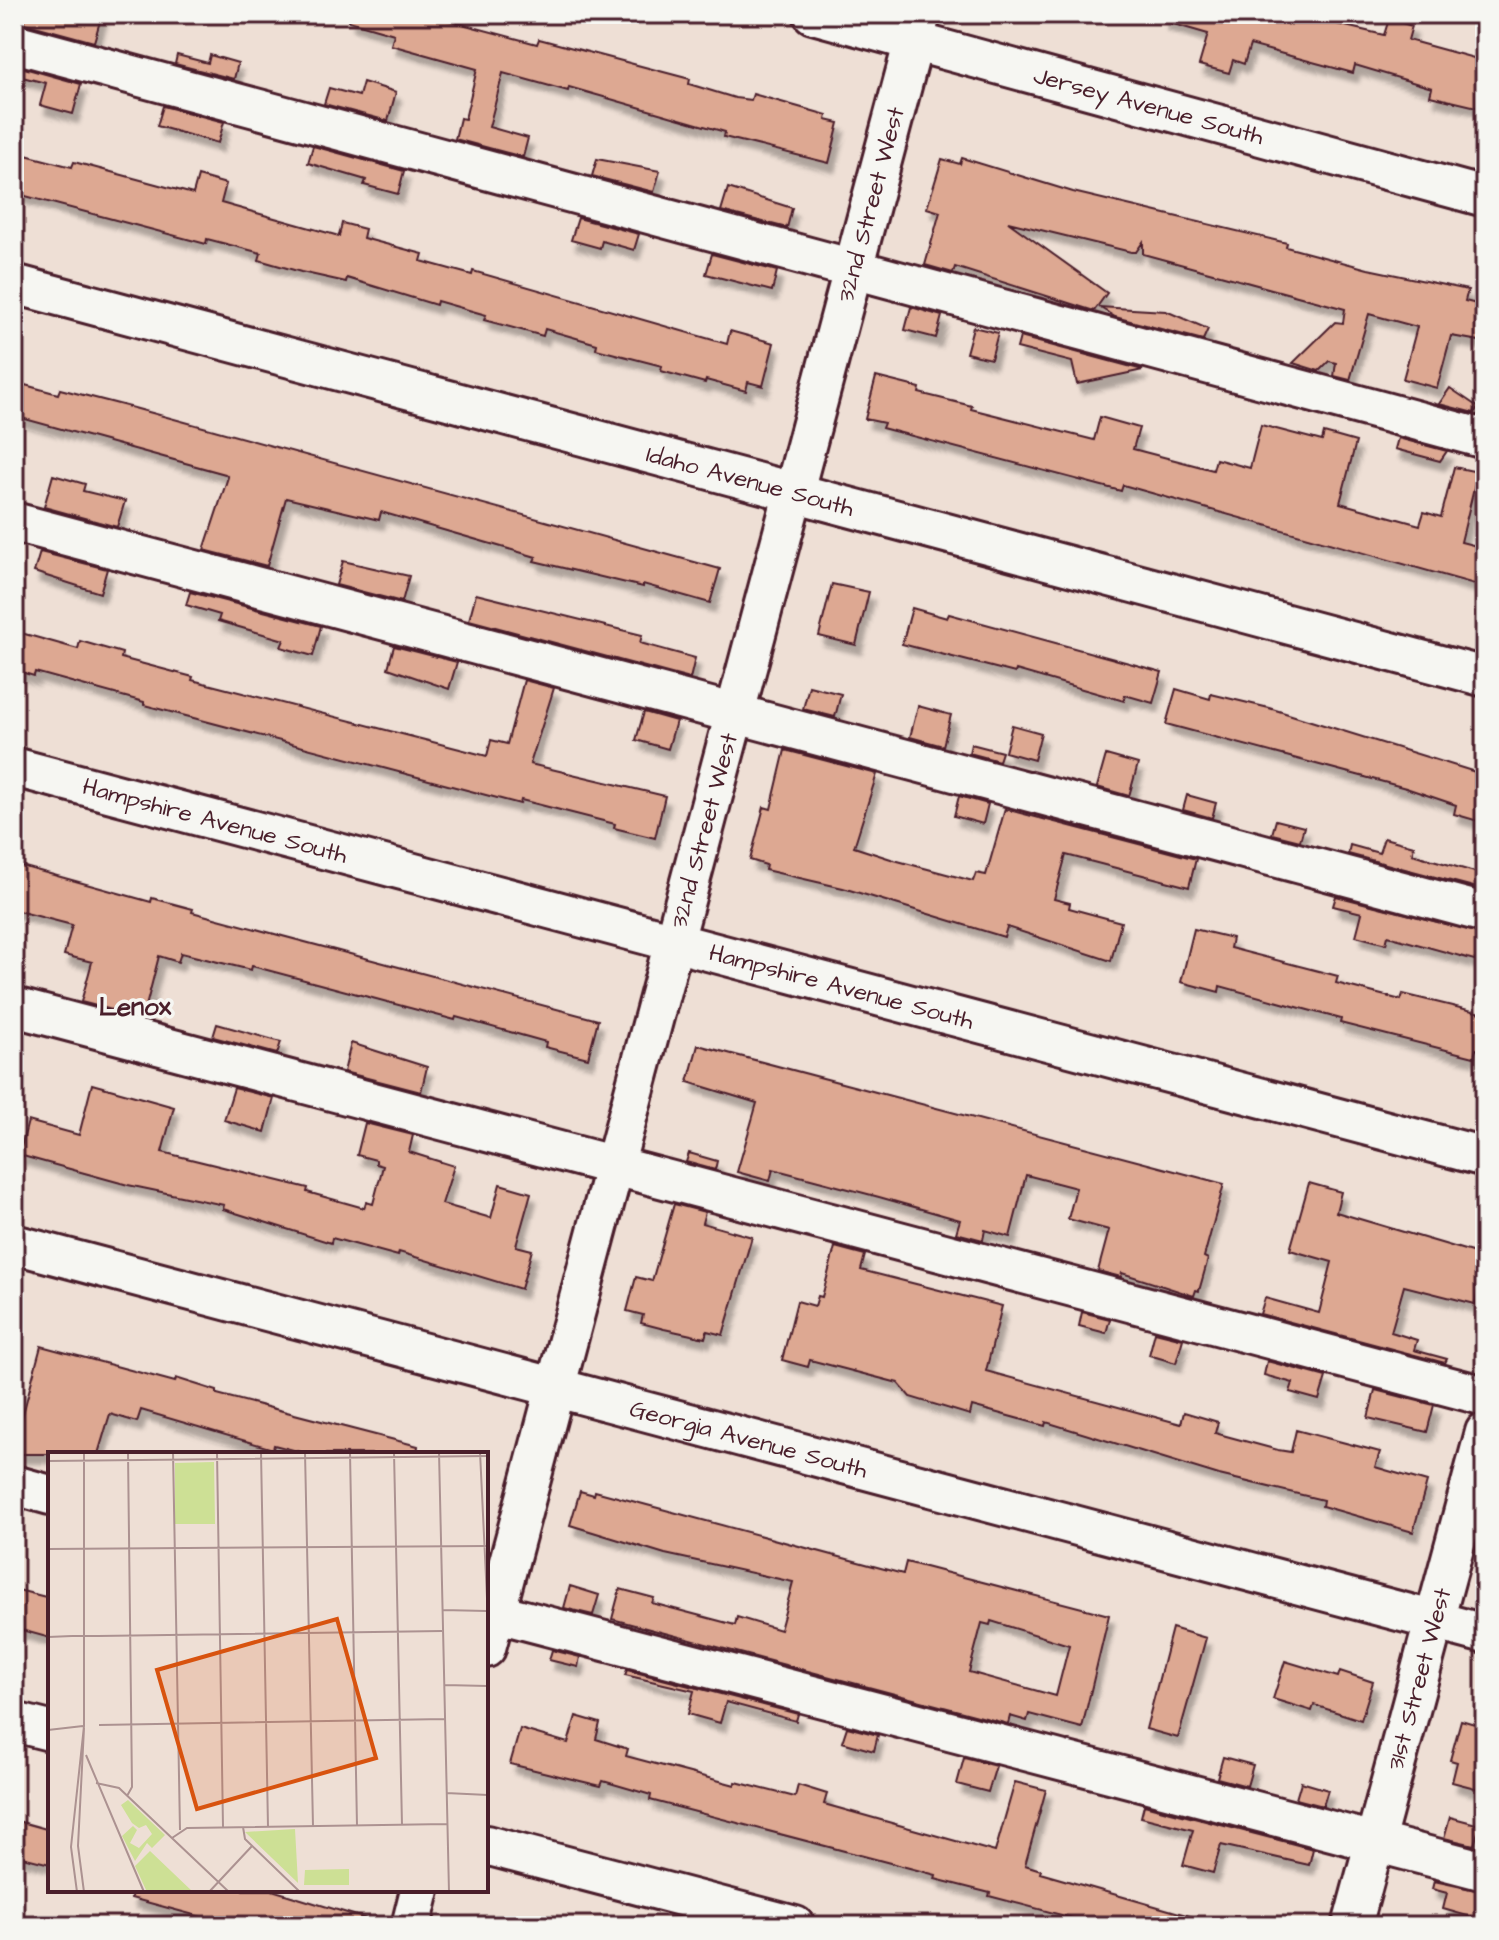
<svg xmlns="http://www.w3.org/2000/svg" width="1499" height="1940" font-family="'Architects Daughter',sans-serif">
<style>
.building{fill:#dda892;stroke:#4a1f2b;stroke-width:2;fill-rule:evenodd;filter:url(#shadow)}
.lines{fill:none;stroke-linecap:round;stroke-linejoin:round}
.minor-casing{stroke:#4a1f2b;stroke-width:44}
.minor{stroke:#f6f6f2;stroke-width:38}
.labels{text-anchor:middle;stroke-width:7;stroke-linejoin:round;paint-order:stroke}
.street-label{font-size:24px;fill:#4a1f2b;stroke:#f6f6f2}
.neighbourhood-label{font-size:26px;font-weight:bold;fill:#4a1f2b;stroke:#f6f6f2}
.inset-road{fill:none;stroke:#ac9291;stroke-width:2}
.view{fill:#d8530f;fill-opacity:0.15;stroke:#d8530f;stroke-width:4}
.inset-edge{fill:none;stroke:#4a1f2b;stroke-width:4}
</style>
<defs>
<filter id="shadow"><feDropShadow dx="5" dy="9" stdDeviation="2" flood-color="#0004"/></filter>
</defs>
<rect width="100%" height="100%" fill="#eedfd5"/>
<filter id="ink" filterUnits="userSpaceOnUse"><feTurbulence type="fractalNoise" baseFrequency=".0125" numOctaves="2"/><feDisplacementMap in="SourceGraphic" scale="16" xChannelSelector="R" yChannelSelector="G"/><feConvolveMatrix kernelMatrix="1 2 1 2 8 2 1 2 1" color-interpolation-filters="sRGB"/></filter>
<g filter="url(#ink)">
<path class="building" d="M27,14H102L94,42L24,23Z
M350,14H444L443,19L537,44L539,39L690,79L689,84L735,98L751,100L753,94L827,115L826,120L839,123L829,163L724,137L725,132L569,87L568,91L503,73L489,127L528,138L523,157L455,139L460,118L465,119L477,69L391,45L394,34L349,21Z
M1164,14H1312L1311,18L1384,35L1389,19L1412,26L1408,40L1485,61V109L1430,96L1432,88L1355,65L1353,73L1250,45L1244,64L1233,60L1229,73L1199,65L1208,34L1163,21Z
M177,55L208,63L210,55L238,63L234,79L175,64Z
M17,66L81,84L73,114L40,105L46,83L14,75Z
M363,82L396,92L388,121L324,104L329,88L359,96Z
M163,106L224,122L218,143L157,126Z
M313,146L404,171L398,194L364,185L366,180L308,163Z
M14,152L72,167L74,162L193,194L198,176L226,184L221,203L339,236L342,223L365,229L363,238L423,254L421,261L472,275L473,271L727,344L730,331L774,343L763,386L748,382L746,391L706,380L705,383L661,371L662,366L596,349L597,344L545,329L543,336L484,320L486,315L437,301L436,305L347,278L346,282L301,272L259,260L261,253L207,239L206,244L14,193Z
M962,158L1073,192L1287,243L1286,247L1368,269L1468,290L1465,301L1485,306V342L1451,336L1437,388L1403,379L1417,327L1369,314L1350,380L1334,376L1336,363L1329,361L1319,371L1293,363L1335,322L1343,323L1345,309L1143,254V242L1136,252H1131L1008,222L1107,293L1094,311L955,267L953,273L925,265L940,212L927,208L942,159L960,164Z
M597,159L660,171L654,192L592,176Z
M728,188L792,208L787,228L721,211Z
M578,218L639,234L634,250L602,241L600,248L571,240Z
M712,254L777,271L772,291L706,274Z
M911,307L942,316L936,338L905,330Z
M1099,307L1166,311L1208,329L1203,340L1115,317Z
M973,327L998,333L991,359L966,353Z
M1020,337L1143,370L1077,384L1072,362L1017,348Z
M876,377L920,388L919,393L972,406L971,409L1094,440L1100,417L1139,428L1133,449L1213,470L1216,459L1250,468L1261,425L1322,441L1324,433L1356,442L1340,503L1420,525L1424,512L1441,517L1454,467L1478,472L1461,542L1485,548V587L1123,485L1121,491L882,428L884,423L865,419Z
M14,382L58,394L60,389L134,408L720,569L710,603L643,584V587L534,561L536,557L381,512L379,520L286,498L267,566L204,550L228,477L225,474L14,416Z
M1450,388L1478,407L1474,413L1439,404Z
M1398,438L1447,451L1440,461L1395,449Z
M53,475L85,484L83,491L125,501L117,527L44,507Z
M40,552L107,569L100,593L34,572Z
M343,561L409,576L402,602L336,585Z
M832,584L869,592L856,645L819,636Z
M190,592L321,626L313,656L281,647L284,640L218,621L220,615L186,605Z
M476,594L642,635L640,643L695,658L690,679L469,620Z
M912,608L947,618L949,614L1162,672L1153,703L1125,695L1124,701L1016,670L1015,673L902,644Z
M14,631L78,649L80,641L122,653L121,658L193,677L192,680L487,756L491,740L507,744L524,680L554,688L530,764L665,796L655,838L614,828L615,824L521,800L520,804L144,705V702L35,672L34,676L14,670Z
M394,646L457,662L449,689L388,668Z
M809,686L841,694L835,717L803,709Z
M1176,689L1210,699L1211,694L1269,708L1485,775V823L1454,814L1456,805L1406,788L1166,724Z
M918,706L951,715L943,746L910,737Z
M644,712L676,721L668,749L636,740Z
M1012,725L1041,733L1034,760L1005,752Z
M971,744L1002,752L999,761L969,753Z
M785,750L877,774L854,847L894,860L973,881L976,873L986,875L1005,809L1196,859L1189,887L1066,855L1054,899L1070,903L1069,908L1121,922L1111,961L1007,927L1004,937L843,888L765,870L766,865L750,860L764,807L771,809Z
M1106,755L1138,764L1129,796L1097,787Z
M1187,795L1216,803L1212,818L1183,810Z
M959,796L988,804L983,824L954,816Z
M1276,820L1304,827L1300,841L1272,834Z
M1384,838L1414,846L1412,854L1485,875V890L1348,854L1350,845L1379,853Z
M14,864L151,902L152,898L193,909L192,912L598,1020L588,1058L545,1047L546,1042L456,1017L455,1020L252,966L251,970L181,953L178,962L159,956L143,1018L81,1002L92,962L64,955L72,925L14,910Z
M1336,896L1485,934V963L1388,936L1386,944L1356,936L1362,913L1333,906Z
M1194,929L1232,938L1230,948L1338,976L1336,983L1401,1000L1403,994L1485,1014V1052L1476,1049L1474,1057L1340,1023L1341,1019L1220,986L1219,992L1181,982Z
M217,1024L281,1042L277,1054L213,1037Z
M351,1043L427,1067L421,1092L344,1072Z
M698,1045L1224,1184L1204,1257L1208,1259L1199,1291L1196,1290L1194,1296L1122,1273L1121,1277L1098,1271L1109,1230L1068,1219L1076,1188L1026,1175L1010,1237L985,1230L983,1240L956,1233L960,1220L879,1197L773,1169L770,1181L737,1172L757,1103L688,1082Z
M92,1084L174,1107L162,1152L308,1188L307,1192L364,1208L366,1202L373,1204L383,1166L376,1164V1160L357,1155L365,1123L413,1135L409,1152L454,1166L442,1204L491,1218L500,1184L531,1193L516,1246L532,1250L521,1289L399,1252L398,1256L332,1238L331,1243L223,1209L224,1205L128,1185L19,1155L28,1121L79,1135Z
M234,1088L274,1098L265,1132L224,1120Z
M689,1153L717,1161L715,1170L686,1162Z
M1309,1183L1341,1192L1336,1212L1485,1256L1475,1304L1404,1286L1391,1332L1417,1340L1414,1350L1447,1359L1445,1363L1260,1314L1265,1298L1319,1313L1332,1262L1290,1250Z
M674,1204L705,1212L702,1223L752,1237L723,1335L707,1331L705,1338L664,1329L641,1323L643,1315L627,1311L636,1277L652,1281Z
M835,1247L865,1255L861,1270L1002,1306L986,1371L1181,1424L1184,1412L1218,1422L1215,1433L1278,1450L1291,1452L1296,1430L1380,1452L1375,1467L1427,1482L1413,1532L1322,1506L1323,1500L1219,1475L1046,1422L1045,1426L972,1406L970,1415L910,1397L898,1383L810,1360L808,1367L782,1360L797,1301L815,1306L818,1296L822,1297Z
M1082,1312L1110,1319L1106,1333L1079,1326Z
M1155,1332L1183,1339L1176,1363L1149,1355Z
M41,1346L175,1382L176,1378L217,1391V1394L418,1446L417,1454H309L274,1445L273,1449L141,1410L137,1422L110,1414L98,1454H14V1423L20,1425Z
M1267,1361L1326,1377L1319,1400L1290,1392L1293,1383L1264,1375Z
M1375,1390L1434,1405L1427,1432L1368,1418Z
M580,1491L594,1495L595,1491L903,1574L906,1562L1109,1615L1082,1728L1029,1714L1027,1721L1010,1716L1008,1724L612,1619L620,1589L654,1598L652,1603L735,1625L737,1617L780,1630L793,1582L665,1554L570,1525ZM991,1621L1069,1645L1056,1696L969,1672L982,1623L990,1625Z
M570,1586L599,1595L593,1615L564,1608Z
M14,1589L50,1598V1638L14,1628Z
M1172,1628L1206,1638L1178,1738L1146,1729Z
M552,1650L580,1657L578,1667L549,1660Z
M1285,1661L1338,1677L1340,1671L1373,1682L1361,1720L1314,1705L1312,1711L1273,1699Z
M627,1670L798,1714L796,1721L726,1702L720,1723L688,1714L694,1691L625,1675Z
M576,1716L600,1723L596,1739L628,1749L626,1756L735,1785L736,1782L795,1797L798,1785L827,1794L824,1804L995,1852L1015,1782L1046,1790L1025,1865L1041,1870L1040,1873L1197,1918L1196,1926H1103L989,1896L990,1893L935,1879L936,1875L650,1800L651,1795L603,1781L601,1786L510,1764L520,1729L568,1743Z
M1461,1720L1485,1727V1767L1479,1789L1452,1782L1457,1762L1450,1760Z
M847,1727L878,1735L874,1751L842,1742Z
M1223,1757L1253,1765L1247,1786L1217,1778Z
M964,1758L996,1766L988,1792L957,1784Z
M1301,1782L1328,1790L1323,1806L1296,1799Z
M1144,1805L1313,1849L1309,1865L1221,1845L1213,1873L1183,1865L1193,1830L1141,1817Z
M1450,1817L1480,1825L1474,1845L1444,1838Z
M14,1820L50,1830V1864L14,1855Z
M1434,1881L1485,1892V1921L1443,1909L1447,1893L1432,1889Z
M132,1890H272L370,1920L369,1926H261L222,1916L220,1922L131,1898Z"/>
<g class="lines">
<defs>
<g id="minor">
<path id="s1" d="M813,14L1485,197"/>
<path d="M14,43L1485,439"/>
<path id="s2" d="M14,284L1485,677"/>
<path d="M14,522L1485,913"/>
<path id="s3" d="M14,767L1485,1157"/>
<path d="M14,1007L1485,1396"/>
<path id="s4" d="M14,1244L1485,1634"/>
<path d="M14,1485L50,1495"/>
<path d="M486,1610L1485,1871"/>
<path id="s5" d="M486,1648L921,14"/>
<path d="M14,1722L50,1731"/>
<path d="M486,1845L795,1926"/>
<path d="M411,1926L420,1890"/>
<path id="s6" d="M1352,1926L1485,1432"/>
</g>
</defs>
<use href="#minor" class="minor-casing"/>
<use href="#minor" class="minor"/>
</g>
</g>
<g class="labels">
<g class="street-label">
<text dy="8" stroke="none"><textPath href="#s1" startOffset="348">Jersey Avenue South</textPath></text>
<text dy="8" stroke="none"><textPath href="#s5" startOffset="1494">32nd Street West</textPath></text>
<text dy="8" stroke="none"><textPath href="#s2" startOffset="762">Idaho Avenue South</textPath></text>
<text dy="8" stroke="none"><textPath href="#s3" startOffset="208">Hampshire Avenue South</textPath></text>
<text dy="8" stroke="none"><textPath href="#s5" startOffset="846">32nd Street West</textPath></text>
<text dy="8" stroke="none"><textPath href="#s3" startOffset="856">Hampshire Avenue South</textPath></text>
<text dy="8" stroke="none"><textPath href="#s4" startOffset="760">Georgia Avenue South</textPath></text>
<text dy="8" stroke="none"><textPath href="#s6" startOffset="256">31st Street West</textPath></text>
</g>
<g class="neighbourhood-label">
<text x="135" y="1015">Lenox</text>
</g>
</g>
<g transform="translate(48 1452)">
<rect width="440" height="440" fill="#eedfd5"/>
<path d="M166,10L167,72H127V11ZM80,348L117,383L104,396L99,391L87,409L74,384L85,374L89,378L82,391L91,396L104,382L98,373L91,376L84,371L73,353ZM247,377L250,431L197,380ZM102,399L145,440H99L87,414ZM301,417V433H256L257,418Z" fill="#cde095"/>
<path class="inset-road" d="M125,0L132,378M169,0L175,375M213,0L220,375M257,0L265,374M302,0L309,374M346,0L354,373M391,0L401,440M432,0L440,167M0,9L440,4M0,97L440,94M394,158L439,159M24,184H50M50,184L394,179M0,185L24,184M396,233L440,234M51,273L397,267M0,278L35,274M38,303L96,440M48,331L71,336L181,440M398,341L440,343M79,344L84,335L80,0M195,375L197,387L252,440M124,386L139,376L399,372M29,440L23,395L36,274V0M36,440L30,394L36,276M161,440L204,394"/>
<path class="view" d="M289,167L328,306L149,357L109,218Z"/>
<rect width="440" height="440" class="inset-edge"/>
</g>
<rect width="1499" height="1940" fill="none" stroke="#f6f6f2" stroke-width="48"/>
<rect x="24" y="24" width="1451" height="1892" fill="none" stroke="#4a1f2b" stroke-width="3" filter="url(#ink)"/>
</svg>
